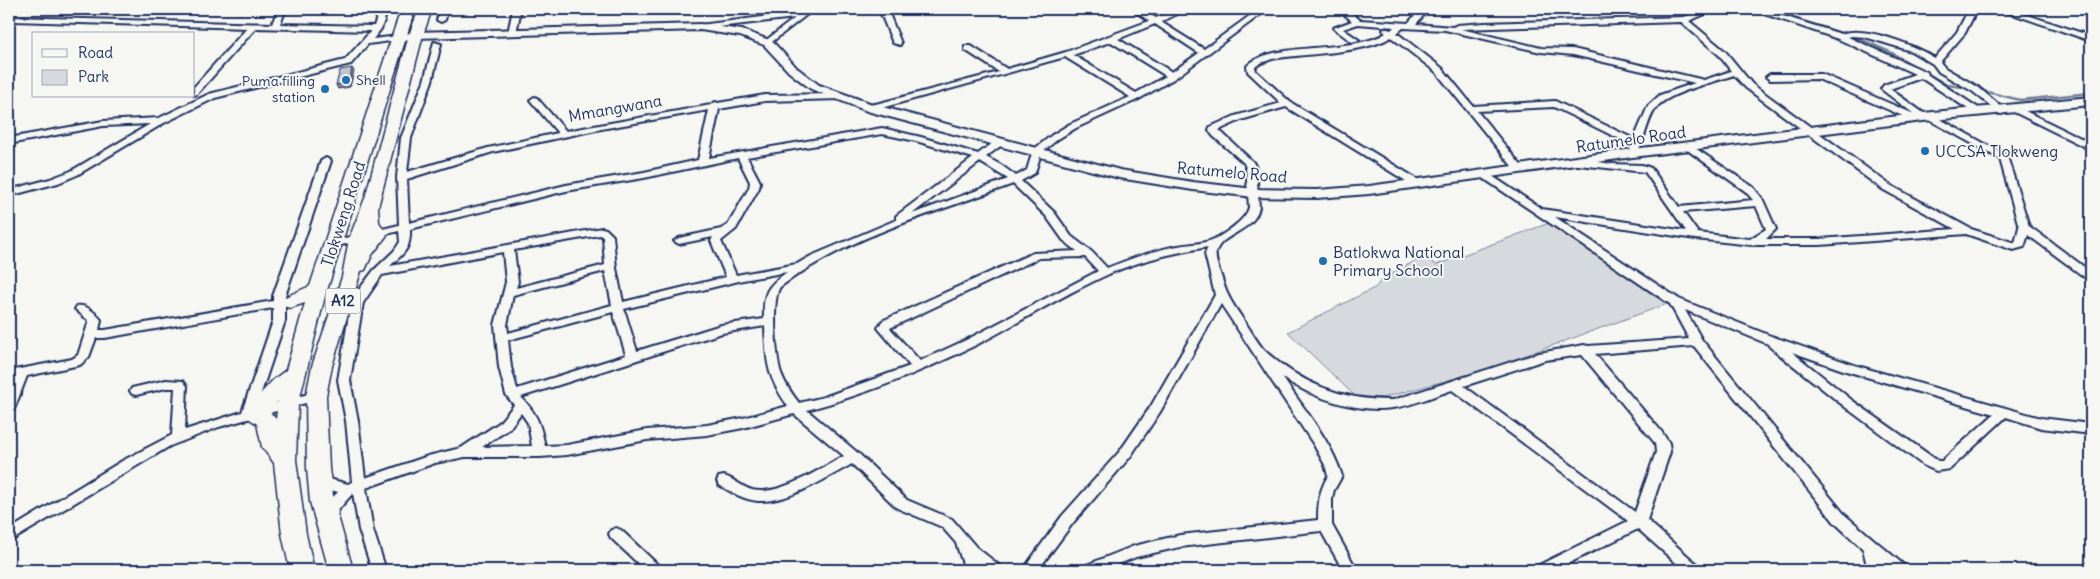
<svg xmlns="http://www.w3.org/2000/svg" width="2100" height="579" font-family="Delius,sans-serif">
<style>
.green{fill:#d6d9dd;stroke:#78849e}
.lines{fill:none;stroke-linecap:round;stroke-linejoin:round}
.stream{stroke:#717e99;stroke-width:2.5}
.minor-casing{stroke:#1b2f5e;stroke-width:4}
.tertiary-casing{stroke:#1b2f5e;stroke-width:4}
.primary-casing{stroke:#1b2f5e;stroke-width:3}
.minor{fill:#f6f6f2;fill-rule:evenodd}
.tertiary{fill:#f6f6f2;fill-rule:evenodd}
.primary{fill:#f6f6f2;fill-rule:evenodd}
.shaded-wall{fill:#868990;stroke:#1b2f5e}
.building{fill:#c0c4cd;stroke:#1b2f5e}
.poi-dot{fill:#1f6fb2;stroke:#f6f6f2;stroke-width:2}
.labels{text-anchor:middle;stroke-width:4;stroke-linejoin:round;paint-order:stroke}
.far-poi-label{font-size:14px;fill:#1b2f5e;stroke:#f6f6f2;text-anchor:start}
.shield{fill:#f6f6f2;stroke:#5d6b8a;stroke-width:1}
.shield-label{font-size:15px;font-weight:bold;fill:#1b2f5e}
.street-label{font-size:16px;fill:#1b2f5e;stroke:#f6f6f2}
.poi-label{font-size:16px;fill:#1b2f5e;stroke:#f6f6f2;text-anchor:start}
</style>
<rect width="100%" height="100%" fill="#f6f6f2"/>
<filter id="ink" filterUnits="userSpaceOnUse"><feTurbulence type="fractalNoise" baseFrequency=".02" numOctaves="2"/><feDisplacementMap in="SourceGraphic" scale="10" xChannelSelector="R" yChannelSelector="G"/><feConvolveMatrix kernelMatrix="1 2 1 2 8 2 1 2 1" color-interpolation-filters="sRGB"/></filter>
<g filter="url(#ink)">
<path class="green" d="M1549,223L1667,304L1482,371L1382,398L1355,396L1288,332L1376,287L1382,279L1424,256L1436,265Z"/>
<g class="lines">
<path class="stream" d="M1772,9L1796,19L1860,39L1892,53L1947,85L1970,88
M1979,90L2020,100L2091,93"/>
<defs>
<path id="minor" d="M278,9H286L280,24L374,26L380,9H388L381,29L373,39L398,36L402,38L398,40L368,44L351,64L215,98L164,123L77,175L58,183L9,196V190L50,179L71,171L150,124L103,126L9,144V138L103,121L159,118L209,94L345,60L371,31L256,28L197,94L194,95V87L247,28L13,21H10V17L272,24Z
M440,9H448L445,20L441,22L437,20Z
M513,9H521L516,33L512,35L508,33Z
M805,9H814L768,45L764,43L765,41L795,18L700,29L696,27L700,25L802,12Z
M879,9H887L901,43L900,45L893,43Z
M974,9H983L979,11Z
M1086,9H1097L1086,12Z
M1132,9H1141L1156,18L1177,9H1187L1161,22L1204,49L1259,9H1268L1175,78L1139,99L1076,128L1058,139L1041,153L1035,173L1021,181L1054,212L1071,236L1092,252L1107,268C1130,259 1154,250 1178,246C1189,244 1202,244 1212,240C1224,235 1247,219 1249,207L1246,168L1244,163L1213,136L1209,130L1210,127L1235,116L1281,103L1248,72L1247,66C1271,40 1352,55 1386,33L1383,30L1384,28L1391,30L1394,27L1358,24L1343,29L1359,40L1352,42L1333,28L1352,21L1338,9H1347L1360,20L1408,23L1421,9H1429L1416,24L1453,27L1457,25L1485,23L1684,17L1706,9H1717L1689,21L1725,51L1752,84L1890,185L1971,229L2015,243L2019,227L2000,159L1924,117H1919L1918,120H1912L1818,79L1770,80L1766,77L1770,74H1822L1914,114L1881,89L1884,85L1915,74L1838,39L1750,9H1761L1841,34C1865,25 1913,45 1935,58L1957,32L1969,9H1977L1965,33L1940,62L1945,68L1978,87L2004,109V113L2001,114L1972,91L1939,72L1933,64L1911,51L1865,37L1852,36L1848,37L1927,72L1928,75L1983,111V115H1977L1921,78L1890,89L1925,114H1931L2007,156L2029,226L2091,272V280L2087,279L2028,235L2024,247L2013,250L1966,234L1820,245H1752L1695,239L1555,217L1679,299L1771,336L1854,365L2041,418L2091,424V434L2041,428L2006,417L1950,469L1936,471L1923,465L1845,407L1770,347L1768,344L1685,310L1702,340L1845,515L1905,566L1907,570H1890L1881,563L1882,570H1868L1863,549L1835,523L1694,346L1595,354L1661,431L1669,443L1670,452L1647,520L1699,566L1701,570H1684L1638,529L1555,570H1535L1537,566L1628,521L1452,390C1433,396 1412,406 1392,408C1358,413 1309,397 1282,377C1302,406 1332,442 1342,476L1334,490L1332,498V525L1357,570H1343L1321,531L1180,547L1136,557L1104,570H1082L1084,566L1134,546L1180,535L1318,520C1318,503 1319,491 1328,476L1325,465L1314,445L1221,304L1160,412L1130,457L1072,524L1038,570H1023L1062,516L1120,451L1151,406L1215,295L1205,254L1208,247C1174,253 1140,260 1109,274C1062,295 1019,323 974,346C921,372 864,395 807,410L859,454L907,500L952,519L976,547L1000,566L1002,570H985L977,564L979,570H965L956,543L942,527L897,508L852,464C826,478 788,503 758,501C744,500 731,492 719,485L717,481L719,477L724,476C734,479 742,487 752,490C779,497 821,468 844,456L794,414L743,428L707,435L647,440L567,455L540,457H465L435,463L366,488L373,530L386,570H372L359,530L353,493L339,509L335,520L330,521L325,520L323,516L327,503L338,492L319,487L314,476L316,472L321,471L326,472L329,479L348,484L352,482L346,421L338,380L351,303L358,291L374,270L394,251L400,242L399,231L333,247L328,244L329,242L399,225L397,177L401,138L424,81L434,42L441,44L432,81L411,138L407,172L488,148L558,133L530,100L534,97L537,98L566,131L711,105L715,102L718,103L765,95L838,94L841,95V99L765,101L719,109L709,158L882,128L921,137L978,154L997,140H1003V144L986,157L1001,165L1016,176L1027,170L1033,150L1052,135L1070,124L1130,97L1065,57L874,110H868L866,108L868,106L999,72L965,50V46H971L1007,69L1066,52L1149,21ZM1681,22L1719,55L1731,71L1704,80L1573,49L1541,48L1461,29ZM1155,24L1199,53L1172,72L1118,39ZM1403,28L1445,30L1541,52L1573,55L1695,83L1660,95L1648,106L1634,139L1555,101L1473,106L1442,68L1397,33ZM1391,37L1436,72L1516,171H1522L1524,169L1477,111L1554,107L1632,145L1630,149L1635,152L1638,151C1645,139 1647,120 1656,108C1667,93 1715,82 1734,75L1746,88L1882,189L1955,229L1820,239H1766L1776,229L1762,198L1753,187L1689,144L1686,145V149L1745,191L1753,200L1679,207L1651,168L1642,165L1612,164L1578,159L1573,162L1578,165L1645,172L1686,231L1542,209L1486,172H1480L1478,174L1480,176L1670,304L1689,339L1588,346L1584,345L1539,353L1393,400C1344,401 1299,383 1264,350C1257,342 1251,331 1245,322C1236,309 1227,297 1223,282C1221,274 1214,260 1216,252C1221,233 1255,232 1259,207L1256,168L1253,162L1219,130L1241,120L1286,107L1414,186H1422L1423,184L1422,182L1290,102L1256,71L1255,67L1261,63L1272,59C1305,53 1365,54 1391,37ZM1110,42H1111L1166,76L1136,93L1073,55ZM709,110L698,160L644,172L566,185L409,223L407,179L493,152L601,129ZM882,134L916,141L973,158L896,216V220L811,256L797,264L736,275L721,241L736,229L759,188L760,182L747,157ZM738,158L750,182L749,188L728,225L721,229L679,238L674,241L679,244L713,237L711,241L726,277L623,302L616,268L613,236L606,229L602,228L390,266C404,253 411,249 410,229L566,191L644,178ZM980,162L1008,179L912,214ZM1013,184L1046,216L1063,240L1077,251L1033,253L882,321L878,328L910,366L824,397L799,403C792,394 785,384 781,373C776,358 771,300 780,287C848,236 934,213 1013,184ZM1756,206L1766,229L1750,239L1698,233L1683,212ZM600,235L603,237L605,265L516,288L518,282L514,250ZM503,252L506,282L495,325L499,367L506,395L514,405L499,423L461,448L428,456L365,478L358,421L350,380L363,303L382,275ZM1085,257L1098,271L966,340L920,361L890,328L1039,258ZM605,271L612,305L508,333L507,325L513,295ZM787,272C766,287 763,293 764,319L721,325L637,351L624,309L743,280ZM613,312L626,355L517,389L511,367L508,340ZM765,326C766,361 767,377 788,406L743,418L707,425L647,430L567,445L545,446C540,423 537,414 521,397L722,333ZM1792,352L1846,371L1994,414L1942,461H1938L1853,401ZM1582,355L1655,443L1656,452L1635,512L1464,386L1545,360ZM521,413L528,423L532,446L482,447L509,429Z
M1998,9H2009L2091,36V41Z
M2017,107L2091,143V150L2014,112V108Z
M326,158L331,161L285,296V299H290L292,302L290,305L285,306V321L256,408L316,392L320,393L322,396L320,399L219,427L170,446L9,542V530L122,461L172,435L175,388H166L136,395L132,394L130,391L132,388L166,380L183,381L187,386L185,430L242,412L273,321V308L105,338H96L89,357L80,365L27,376L15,407L13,410L9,411V391L14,378L9,379V371L72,359L78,355L89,321L75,309L77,306C86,304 96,313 101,320L99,330H105L273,301V296L321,161Z
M616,528L621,530L659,566L661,570H645L611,538L609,534L611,530Z
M2091,563V570H2084L2086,565Z"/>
<path id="tertiary" d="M700,24L742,30L772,41L797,68L819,85L875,105L1120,170L1193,182L1254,189L1317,190L1369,186L1633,149L1923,113L2091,97V105L1923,121L1633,157L1369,194L1317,198L1254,197L1193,190L1119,178L867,111L811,89L789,72L764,45L740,36L700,30L416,38L398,41L393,38L394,36L416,32Z"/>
<path id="primary" d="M401,9H415L324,300L298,405L296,460L306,534L314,570H290L282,534L274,463L262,447L257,424L247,417L244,412L273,380L286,370L305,303L290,308L283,306L280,302L283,298L310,286ZM278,401L276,419L269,411Z
M419,9H432L423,35L378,207L379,222L387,235L372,255L365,270L361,271L332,366L326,396L329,469L334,502L353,570H329L310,502L307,469L306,396L312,366L342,277L349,239L365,198L409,35Z"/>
</defs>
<use href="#minor" class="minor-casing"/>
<use href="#tertiary" class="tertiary-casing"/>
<use href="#primary" class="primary-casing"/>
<use href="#minor" class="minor"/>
<use href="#tertiary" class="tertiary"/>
<use href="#primary" class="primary"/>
</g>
<path class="shaded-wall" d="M352,68L354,71L350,87L338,89L336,85Z"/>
<path class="building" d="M352,68L349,83L336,85L340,70Z"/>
</g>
<g class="poi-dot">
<circle cx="346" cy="80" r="5"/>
<circle cx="325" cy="89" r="5"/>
<circle cx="1925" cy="151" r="5"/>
<circle cx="1323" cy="261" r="5"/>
</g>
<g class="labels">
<g class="far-poi-label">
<text x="356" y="85">Shell</text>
<text x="315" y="86" text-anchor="end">Puma filling<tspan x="315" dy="16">station</tspan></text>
</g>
<rect class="shield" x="325.5" y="288.5" width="35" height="25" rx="4"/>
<g class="shield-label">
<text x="343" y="306">A12</text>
</g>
<g class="street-label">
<text transform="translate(615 108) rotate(-10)" y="6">Mmangwana</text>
<text transform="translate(1631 139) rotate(-8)" y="6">Ratumelo Road</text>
<text transform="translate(1232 172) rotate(5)" y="6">Ratumelo Road</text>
<text transform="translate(343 214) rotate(-72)" y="6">Tlokweng Road</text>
</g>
<g class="poi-label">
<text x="1935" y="157">UCCSA Tlokweng</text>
<text x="1333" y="258">Batlokwa National<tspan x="1333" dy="18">Primary School</tspan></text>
</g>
</g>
<rect width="2100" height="579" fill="none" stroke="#f6f6f2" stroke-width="30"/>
<rect x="15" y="15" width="2070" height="549" fill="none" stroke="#1b2f5e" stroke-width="2" filter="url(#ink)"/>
<rect x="32" y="32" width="162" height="65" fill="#f6f6f2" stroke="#9ea6b7"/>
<rect x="42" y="49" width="25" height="8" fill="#f6f6f2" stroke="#9ea6b7"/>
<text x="78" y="58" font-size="15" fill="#1b2f5e">Road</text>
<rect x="42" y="70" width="25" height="15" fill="#d6d9dd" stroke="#9ea6b7"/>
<text x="78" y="82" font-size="15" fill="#1b2f5e">Park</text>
</svg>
